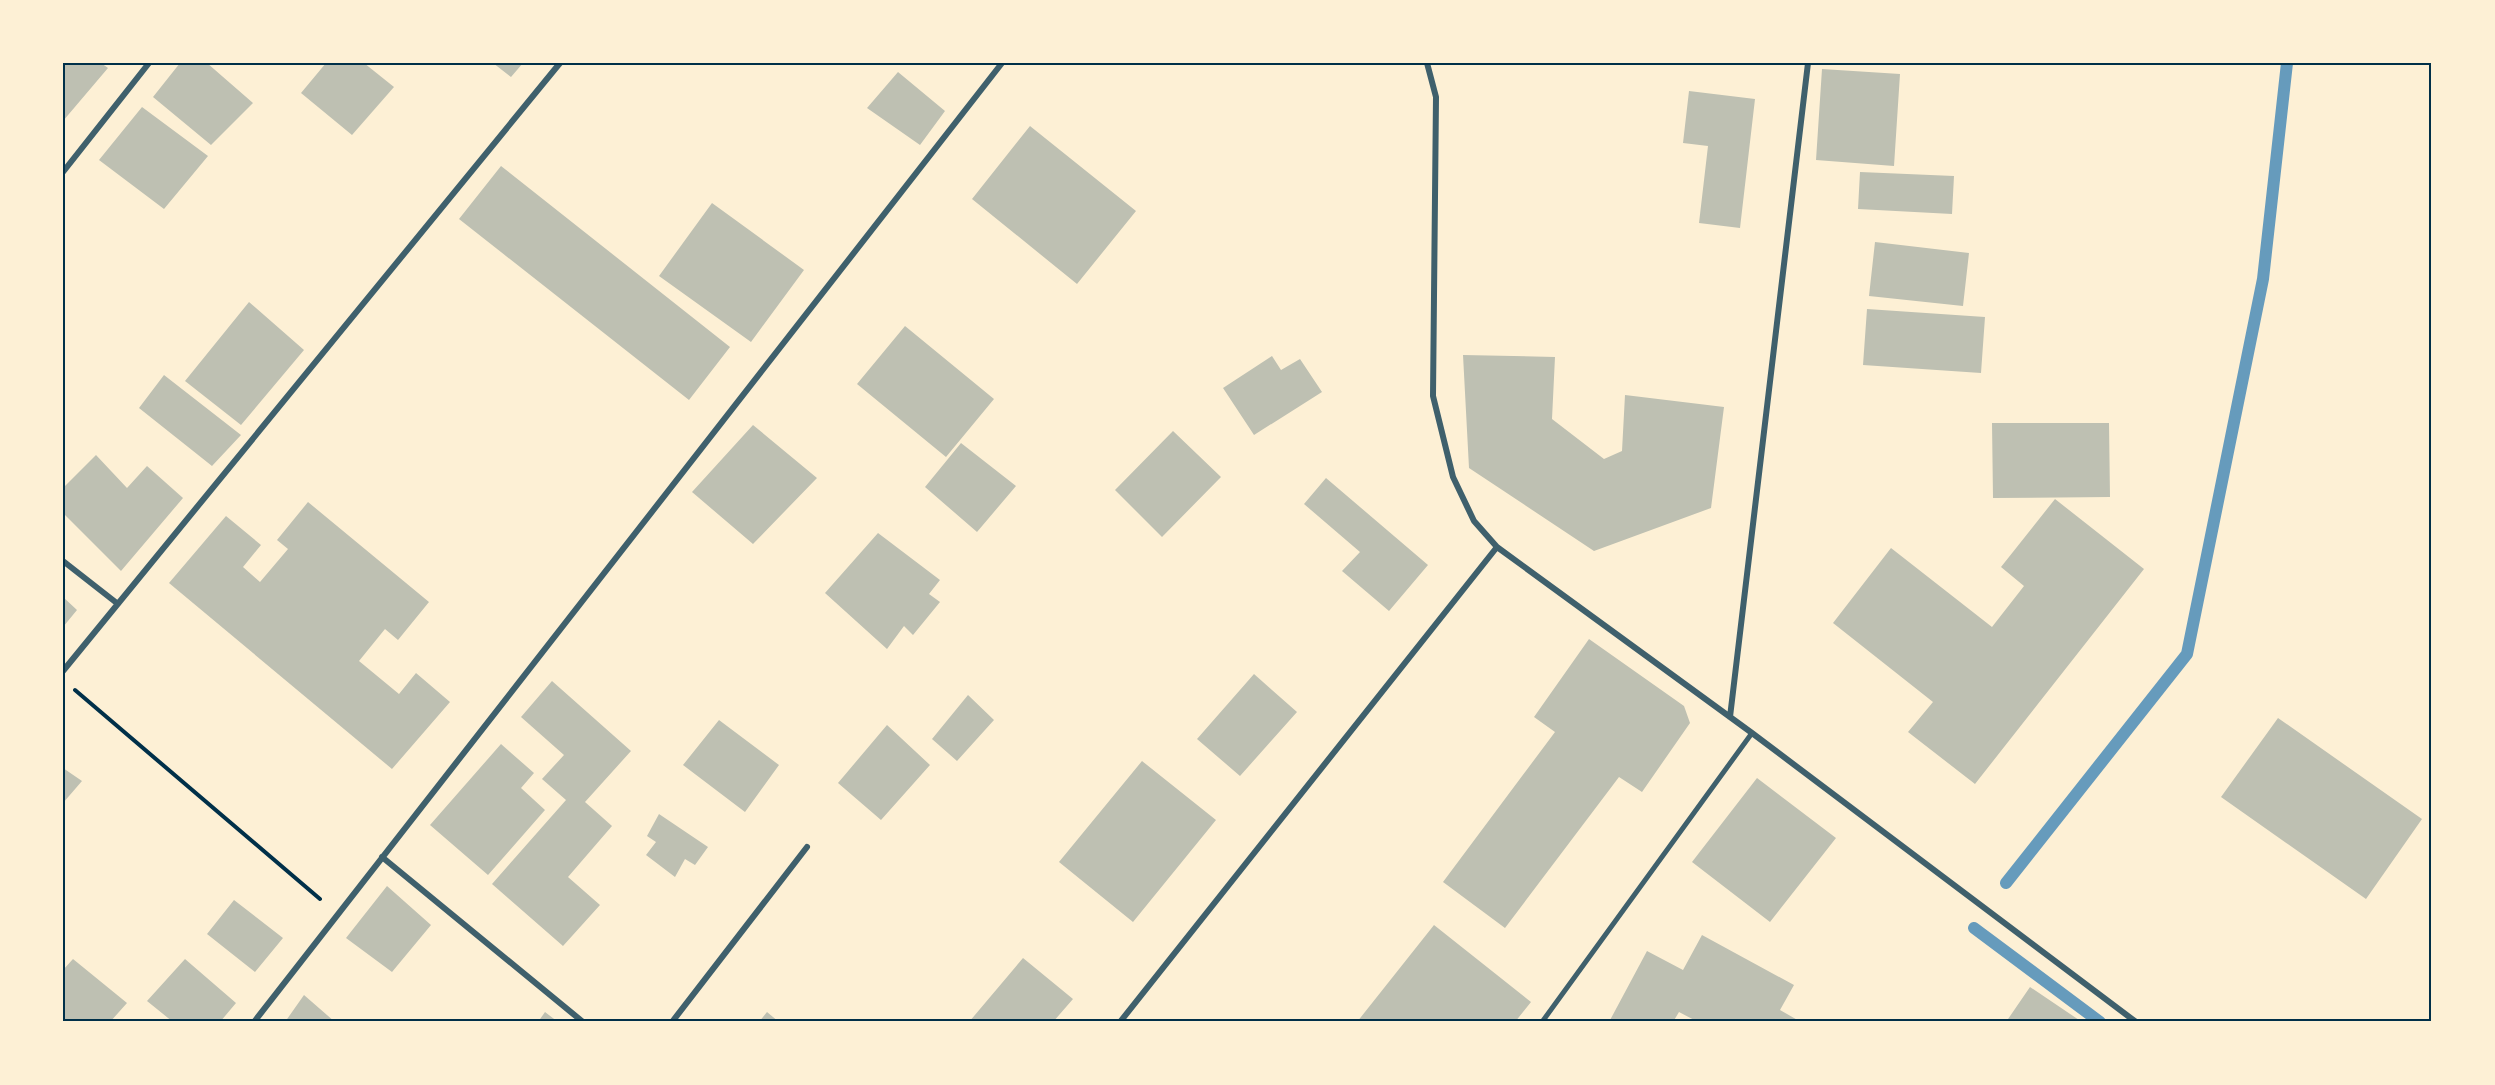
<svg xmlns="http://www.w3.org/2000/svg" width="2495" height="1085" font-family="Inter,sans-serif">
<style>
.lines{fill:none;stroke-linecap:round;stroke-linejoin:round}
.stream{stroke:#669bbc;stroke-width:12}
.building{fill:#bec0b2}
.path{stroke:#003049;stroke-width:4}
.pedestrian{stroke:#3f606c;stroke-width:5}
.minor{stroke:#3f606c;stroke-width:6}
.neatline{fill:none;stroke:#003049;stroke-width:2}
</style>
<rect width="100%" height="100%" fill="#fdf0d5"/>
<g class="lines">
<path class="stream" d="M2006,883L2187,654L2263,279L2287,63
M1974,928L2100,1022"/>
</g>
<path class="building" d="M63,63H101L108,68L63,121Z
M180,63H207L253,103L211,145L153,97Z
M326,63H364L394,87L352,135L301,93Z
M493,63H523L511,77Z
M1822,69L1900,74L1894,166L1816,160Z
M898,72L945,111L920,145L867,108Z
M1689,91L1755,99L1740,228L1699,223L1708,146L1683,143Z
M142,107L208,156L164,209L99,160Z
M1030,126L1136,211L1077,284L972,199Z
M501,166L730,347L689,400L459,219Z
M1860,172L1954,176L1952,214L1858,209Z
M712,203L804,270L751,342L659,276Z
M1875,242L1969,253L1963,306L1869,296Z
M249,302L304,350L241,425L185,381Z
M1867,309L1985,317L1981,373L1863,365Z
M905,326L994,399L946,457L857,384Z
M1463,355L1555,357L1552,419L1604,459L1622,451L1625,395L1724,407L1711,508L1594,551L1469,468Z
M1272,356L1281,370L1300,359L1322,392L1254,435L1223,388Z
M164,375L241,435L212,466L139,408Z
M1992,423H2109L2110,497L1993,498Z
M753,425L817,478L753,544L692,492Z
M1173,431L1221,477L1162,537L1115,490Z
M961,443L1016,486L977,532L925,487Z
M96,455L127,488L147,466L183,498L121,571L63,513V488Z
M1326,478L1428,565L1389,611L1342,571L1360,552L1304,504Z
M2055,499L2144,569L1975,784L1908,732L1933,702L1833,623L1891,548L1992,627L2024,586L2001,567Z
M308,502L429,602L398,640L385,629L359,661L399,694L416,673L450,702L392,769L169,583L226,516L261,545L243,567L260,582L288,549L277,540Z
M878,533L940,580L929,594L940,602L913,635L904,626L887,649L825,593Z
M63,597L77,610L63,627Z
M1589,639L1684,706L1690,723L1642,792L1619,777L1505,928L1443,882L1555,732L1534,717Z
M1254,674L1297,712L1240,776L1197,739Z
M552,681L631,751L585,802L612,826L568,877L600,905L563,946L492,884L566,800L542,779L564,755L521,717Z
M968,695L994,720L957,761L932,739Z
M2278,718L2422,819L2366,899L2221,797Z
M719,720L779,765L745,812L683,765Z
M887,725L930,765L881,820L838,783Z
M501,744L534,773L521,788L545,810L488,875L430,825Z
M1142,761L1216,820L1133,922L1059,862Z
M63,768L82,781L63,803Z
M1757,778L1836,838L1770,922L1692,862Z
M659,814L708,847L695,865L685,859L675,877L646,855L656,842L647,836Z
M387,886L431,925L392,972L346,938Z
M234,900L283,938L255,972L207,934Z
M1434,925L1531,1002L1515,1022H1357Z
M1702,935L1794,985L1780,1010L1801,1022H1698L1679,1012L1673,1022H1609L1647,951L1683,970Z
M1023,958L1073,999L1053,1022H969Z
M73,959L127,1003L110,1022H63V970Z
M185,959L236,1003L220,1022H173L147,1001Z
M2030,987L2082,1022H2006Z
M304,995L335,1022H285Z
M545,1012L558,1022H538Z
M767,1012L779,1022H759Z"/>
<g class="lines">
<path class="path" d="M75,690L320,899"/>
<path class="pedestrian" d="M1542,1022L1752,733"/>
<path class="minor" d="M1427,63L1436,97L1433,396L1453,477L1474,521L1497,547L1752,733L2136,1022
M63,172L149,63
M63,561L118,604
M63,671L560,63
M1730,717L1808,63
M382,857L583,1022
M254,1022L1002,63
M672,1022L807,847
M1120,1022L1497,547"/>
</g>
<rect width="2495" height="1085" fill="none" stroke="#fdf0d5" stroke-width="129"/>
<rect x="64" y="64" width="2366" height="956" class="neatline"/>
</svg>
